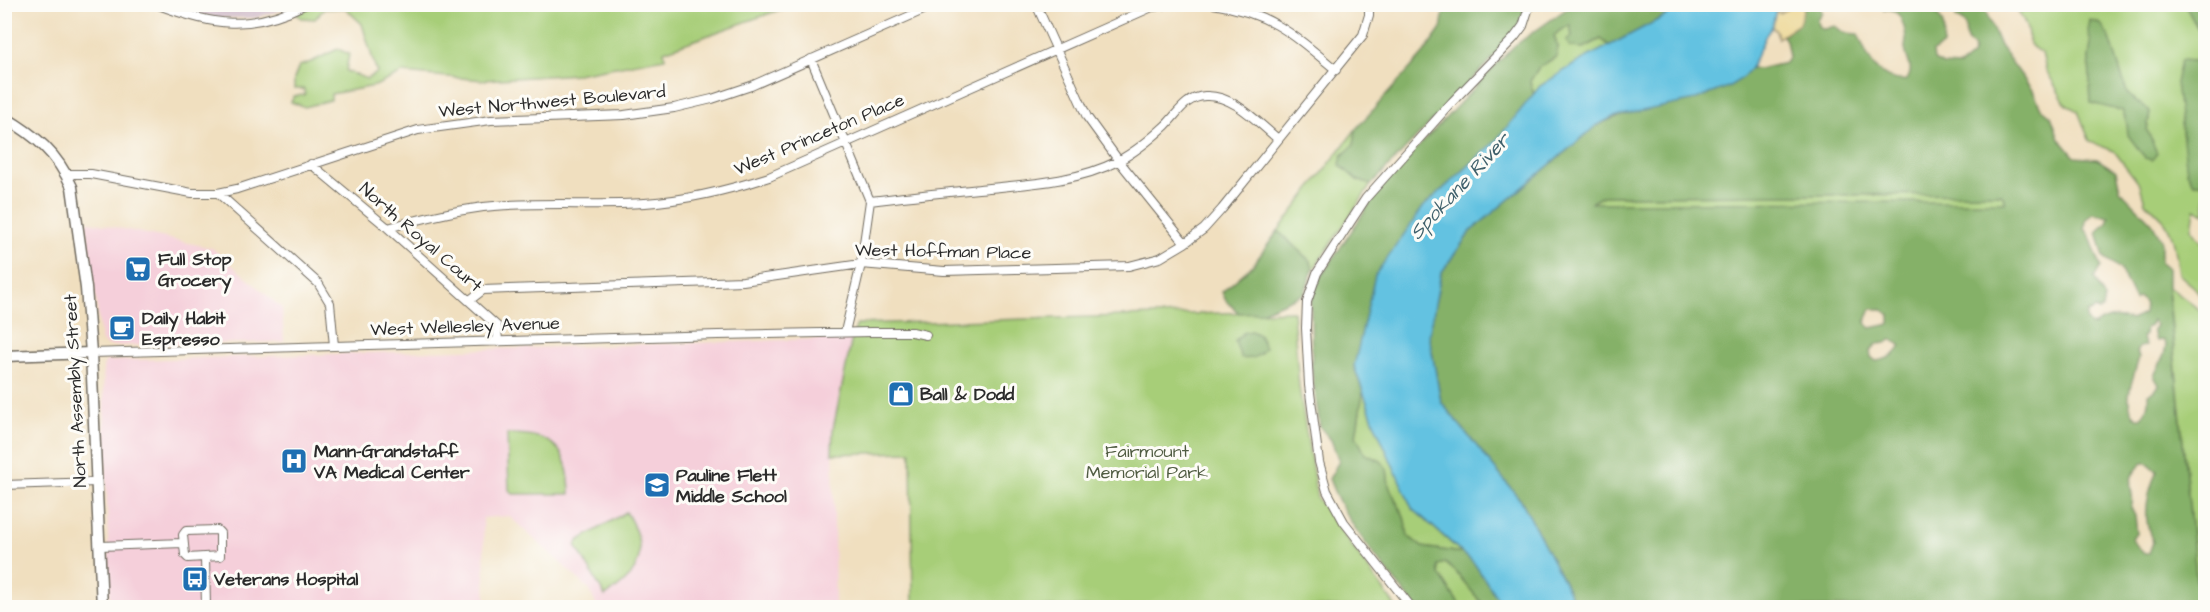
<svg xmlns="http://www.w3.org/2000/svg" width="2210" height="612" font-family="'Architects Daughter',sans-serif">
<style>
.built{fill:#f5cfda}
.industrial{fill:#d1bdcb}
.green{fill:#a7ce78;stroke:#697c52;stroke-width:1.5;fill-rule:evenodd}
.forest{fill:#85b168;stroke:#586e4a;stroke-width:1.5;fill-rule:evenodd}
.sand{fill:#eeda9e;stroke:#8c8264;stroke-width:1.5}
.water{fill:#63c2e1;stroke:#477686;stroke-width:1.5}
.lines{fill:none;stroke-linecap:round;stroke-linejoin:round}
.minor-casing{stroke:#706a5f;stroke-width:10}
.major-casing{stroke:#706a5f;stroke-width:13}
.minor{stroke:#fff;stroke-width:8}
.major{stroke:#fff;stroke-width:10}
.labels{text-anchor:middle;stroke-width:6;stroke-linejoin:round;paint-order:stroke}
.street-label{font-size:18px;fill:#2b2b2b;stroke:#fdfcf7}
.poi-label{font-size:18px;font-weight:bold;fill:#2b2b2b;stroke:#fdfcf7;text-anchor:start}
.park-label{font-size:18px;fill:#505c42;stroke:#fdfcf7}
.water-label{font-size:20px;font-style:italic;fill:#3f606b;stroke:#fdfcf7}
</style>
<rect width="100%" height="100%" fill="#fdfcf7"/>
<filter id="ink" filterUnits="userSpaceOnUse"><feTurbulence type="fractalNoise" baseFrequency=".0167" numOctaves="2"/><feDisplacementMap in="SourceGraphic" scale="12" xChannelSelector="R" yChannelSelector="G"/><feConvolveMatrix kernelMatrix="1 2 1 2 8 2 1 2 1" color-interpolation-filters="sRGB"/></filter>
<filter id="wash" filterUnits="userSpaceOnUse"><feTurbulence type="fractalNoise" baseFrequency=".008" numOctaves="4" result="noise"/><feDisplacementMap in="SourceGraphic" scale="24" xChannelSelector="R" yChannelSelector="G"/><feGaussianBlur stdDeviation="1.35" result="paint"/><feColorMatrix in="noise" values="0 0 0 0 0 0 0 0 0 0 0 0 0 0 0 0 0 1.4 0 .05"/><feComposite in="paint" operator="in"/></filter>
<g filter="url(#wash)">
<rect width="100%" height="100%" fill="#f0dfbf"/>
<path class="built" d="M86,221L212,248L282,308L284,342L110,346L104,344L101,339Z
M852,338L833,429L835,607H597L589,589L509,516L483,518L486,607H110L103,366L106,361Z"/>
<path class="industrial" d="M165,5H300L255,18H216L183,12Z"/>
<path class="green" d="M415,4C461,8 505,9 550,4L793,5L664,51L665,58L577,74L483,80L402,73L375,86L331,94V100L305,107L291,102L294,96L305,95L304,89H294V79L299,66C313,63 324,55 338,49L349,54L346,71L367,79L377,73L362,24L345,8L324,9L315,19L301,18L296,13L318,5Z
M2013,5H2185L2197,27L2205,36V69L2193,61L2194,183H2205V214L2195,209L2192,229L2205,246L2203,268L2205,272V301L2195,288L2179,274C2175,244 2173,221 2145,203L2140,185L2114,151L2090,142L2078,111L2066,105L2046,70L2042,53C2024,44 2031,41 2026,26C2023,18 2019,11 2013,5ZM2110,38L2127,93C2133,102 2143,103 2150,112L2147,130L2156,153L2127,124L2123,111L2091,103L2089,57L2091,43Z
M1570,25L1572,36L1584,48L1601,39L1610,46L1540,86L1534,95L1530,81L1539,67L1556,57L1558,47L1554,36L1559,31Z
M1356,129L1354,145L1342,156L1357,180L1371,185L1313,270L1311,262L1278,231Z
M2002,194L2006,202L1588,204L1603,196Z
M2168,286L2201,311L2206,361L2205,607H2199Z
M1293,311L1299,387L1317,498L1396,607H913L911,452L832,454L833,429L852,338L857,324Z
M1363,392L1375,425L1412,508L1462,553L1422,547L1408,536L1404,517L1389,486L1387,469L1381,461L1365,454L1356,436Z
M507,434C553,433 569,448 570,494H513L509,490Z
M626,512C649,550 643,573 605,596L576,546L578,541Z
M1445,563L1455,571L1485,607H1461L1439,574L1438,565Z"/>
<path class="forest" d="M1445,5H1526L1518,27L1501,49L1371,185L1357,180L1340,165L1342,156L1354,145L1356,129L1424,53L1441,29Z
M1572,5H1683L1673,12L1610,46L1601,39L1583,48L1570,47L1566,40L1572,36L1570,25L1559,31L1554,36L1558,47L1556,57L1539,67L1530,81L1534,95L1495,142L1424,206L1354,366L1363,392L1356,436L1365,454L1381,461L1387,469L1389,486L1404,517L1408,536L1422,547L1462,553L1474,563L1503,607H1485L1455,571L1445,563L1438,565L1439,574L1461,607H1416C1385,567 1347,527 1329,479L1339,461L1331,440L1320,427L1312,372L1311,302L1320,278L1383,184L1514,46Z
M1805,5H1819L1822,12L1817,19L1818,26L1824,29L1835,26L1844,33L1858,34C1868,58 1877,83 1907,80C1915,69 1906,60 1905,48C1905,45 1906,42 1906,39C1905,26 1899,5 1884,10L1886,5H1931C1944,23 1945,22 1943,45L1933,52L1934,60L1943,65L1959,66L1972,56L1974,49C1972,45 1969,43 1967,40C1962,29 1972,25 1956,18L1955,11L1952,9L1961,5H1983L2000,46L2034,93L2041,108L2051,116L2059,138L2075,157L2097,159L2116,171L2120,190L2152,223L2161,239V262L2168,268V292L2199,607H1577L1522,502L1441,402L1429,335L1441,273L1471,231L1596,126C1646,99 1709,111 1751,68L1759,69L1785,63L1789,57L1786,40L1783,36L1799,24ZM2002,194L2005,202L1590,203L1603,196ZM2093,213L2109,216L2107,223L2097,232L2104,257L2120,269L2135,300L2138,297L2145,302L2144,314L2131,320C2115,316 2108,316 2093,326L2089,324L2086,319L2087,313L2095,309L2099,311L2103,308L2105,299L2094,277L2101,267L2089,234L2085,229L2086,219ZM1871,309H1881L1890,315V324L1871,328L1865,323ZM2152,320L2156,325L2153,330L2156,341L2163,340L2166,345L2164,355L2154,376L2159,385L2155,391L2148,394C2149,404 2147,409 2141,418H2137C2120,402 2134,379 2139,357L2136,352L2139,347L2146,346L2142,337L2145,335L2146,327H2149ZM1892,339L1901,346C1895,357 1887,359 1876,361L1871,357L1870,351L1877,344L1886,343ZM2143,463H2148L2157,471C2147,493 2142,519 2153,542L2149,553L2144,554L2133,541L2132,537L2137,534L2135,516L2131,508C2138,491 2119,484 2143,463Z
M2185,5H2205V36L2197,27Z
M2090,20L2101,24L2110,38L2127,93C2133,102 2143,103 2150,112L2147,130L2157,153L2152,160L2145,158L2128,135L2127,124L2123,111L2091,103L2089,57L2091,43L2088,31Z
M2181,60L2193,61L2205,69V183H2194L2187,172L2176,83Z
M1278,231L1311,262L1313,270L1304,294L1261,312L1239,313L1226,301L1222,292L1253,265Z
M1251,331L1259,335L1265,348C1258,357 1252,360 1241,358L1235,341L1243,333Z"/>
<path class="sand" d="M1787,5H1805L1799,24L1778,38L1776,31L1772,27L1776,10L1779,13L1787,9Z"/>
<path class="water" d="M1683,5H1773L1776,10L1772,27L1766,35L1751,68L1741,79L1728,87L1691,101L1613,117L1596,126L1471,231L1441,273L1429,335L1441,402L1522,502L1577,607H1503L1474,563L1412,508L1375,425L1354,366L1375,275L1424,206L1495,142L1540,86L1578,62L1673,12Z"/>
</g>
<g filter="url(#ink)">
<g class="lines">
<defs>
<path id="minor" d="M156,4C213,26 249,32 306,4
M453,4H506
M1036,4L1087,117L1119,161L1185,243
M1213,4C1271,13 1293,34 1336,70
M811,59L870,201L861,264L845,332
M311,164L388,228L497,326L498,342
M66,174H91L192,193H218L237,189L418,130L491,120L624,115L674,108L712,99L751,86L937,4
M218,193L318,283L330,303L334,346
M870,201C910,196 950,192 989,188C1032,184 1079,181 1118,161C1135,152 1152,138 1166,125C1178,113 1186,97 1205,96C1233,94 1258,123 1278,139
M388,228C423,218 458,209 494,206C544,202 595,206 645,203C688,200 729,190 769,177L1152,7L1172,4
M470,300L483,290L743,281L861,264L944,271L1129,266L1160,258L1185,243L1204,229L1222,209L1363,35L1369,15V4
M91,353L718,335L872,332H912L926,335
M4,485L97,482
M217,530L220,533V556L188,558L185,555L183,535L186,531Z
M100,546L183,543
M205,557L206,608
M1412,608L1344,522L1327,491L1319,462L1309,385L1306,328L1307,302L1317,273L1366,198L1452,102L1514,38L1523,26L1530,4"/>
<path id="major" d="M4,117C36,136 57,153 72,187L86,288L91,353L102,608
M4,356L91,353"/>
</defs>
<use href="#minor" class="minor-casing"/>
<use href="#major" class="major-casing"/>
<use href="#minor" class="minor"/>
<use href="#major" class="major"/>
</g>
</g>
<defs>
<symbol id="supermarket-square" viewBox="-11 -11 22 22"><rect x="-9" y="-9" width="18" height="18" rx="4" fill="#1f6fb2" stroke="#fdfcf7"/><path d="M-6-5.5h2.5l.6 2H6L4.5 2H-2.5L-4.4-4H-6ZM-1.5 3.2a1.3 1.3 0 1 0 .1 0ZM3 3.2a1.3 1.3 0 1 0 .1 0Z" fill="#fff"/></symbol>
<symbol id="cafe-square" viewBox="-11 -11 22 22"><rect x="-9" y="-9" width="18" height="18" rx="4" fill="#1f6fb2" stroke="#fdfcf7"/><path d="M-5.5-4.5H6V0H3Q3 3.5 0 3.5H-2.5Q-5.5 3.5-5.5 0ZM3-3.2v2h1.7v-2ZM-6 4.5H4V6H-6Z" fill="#fff"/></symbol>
<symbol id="shop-square" viewBox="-11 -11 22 22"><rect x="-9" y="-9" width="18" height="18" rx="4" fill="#1f6fb2" stroke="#fdfcf7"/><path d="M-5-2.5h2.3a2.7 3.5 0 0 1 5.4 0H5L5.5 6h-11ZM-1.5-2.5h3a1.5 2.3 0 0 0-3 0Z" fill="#fff"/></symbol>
<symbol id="hospital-square" viewBox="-11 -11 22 22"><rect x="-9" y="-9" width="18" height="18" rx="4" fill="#1f6fb2" stroke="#fdfcf7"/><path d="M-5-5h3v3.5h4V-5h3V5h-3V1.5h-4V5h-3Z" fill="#fff"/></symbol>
<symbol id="school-square" viewBox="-11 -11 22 22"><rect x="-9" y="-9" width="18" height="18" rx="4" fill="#1f6fb2" stroke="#fdfcf7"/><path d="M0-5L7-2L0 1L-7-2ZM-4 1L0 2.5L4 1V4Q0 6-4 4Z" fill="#fff"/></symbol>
<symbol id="bus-square" viewBox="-11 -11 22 22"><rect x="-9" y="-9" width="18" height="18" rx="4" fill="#1f6fb2" stroke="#fdfcf7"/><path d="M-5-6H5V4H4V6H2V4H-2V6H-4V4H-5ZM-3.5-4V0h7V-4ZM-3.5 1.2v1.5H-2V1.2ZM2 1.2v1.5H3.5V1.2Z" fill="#fff"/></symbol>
</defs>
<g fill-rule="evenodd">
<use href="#supermarket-square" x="123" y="254" width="30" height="30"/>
<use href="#cafe-square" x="107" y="313" width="30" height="30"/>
<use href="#shop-square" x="886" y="379" width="30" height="30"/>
<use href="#hospital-square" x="279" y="446" width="30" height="30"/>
<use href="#school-square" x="642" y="470" width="30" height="30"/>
<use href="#bus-square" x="180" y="564" width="30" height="30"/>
</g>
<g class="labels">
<g class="street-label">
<text transform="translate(552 101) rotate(-5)" y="6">West Northwest Boulevard</text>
<text transform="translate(819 134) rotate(-23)" y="6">West Princeton Place</text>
<text transform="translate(421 237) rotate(41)" y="6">North Royal Court</text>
<text transform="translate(943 251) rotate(1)" y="6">West Hoffman Place</text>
<text transform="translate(465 326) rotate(-2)" y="6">West Wellesley Avenue</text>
<text transform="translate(75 391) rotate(-93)" y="6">North Assembly Street</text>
</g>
<g class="poi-label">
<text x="158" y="265">Full Stop<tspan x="158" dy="21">Grocery</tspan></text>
<text x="142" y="324">Daily Habit<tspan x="142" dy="21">Espresso</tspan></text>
<text x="920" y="400">Ball &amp; Dodd</text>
<text x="314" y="457">Mann-Grandstaff<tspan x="314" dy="21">VA Medical Center</tspan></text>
<text x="676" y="481">Pauline Flett<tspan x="676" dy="21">Middle School</tspan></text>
<text x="214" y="585">Veterans Hospital</text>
</g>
<g class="park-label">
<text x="1147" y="457">Fairmount<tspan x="1147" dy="21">Memorial Park</tspan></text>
</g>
<g class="water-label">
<text transform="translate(1459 186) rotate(-47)" y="7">Spokane River</text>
</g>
</g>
<rect width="2210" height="612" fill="none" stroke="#fdfcf7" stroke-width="24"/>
</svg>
